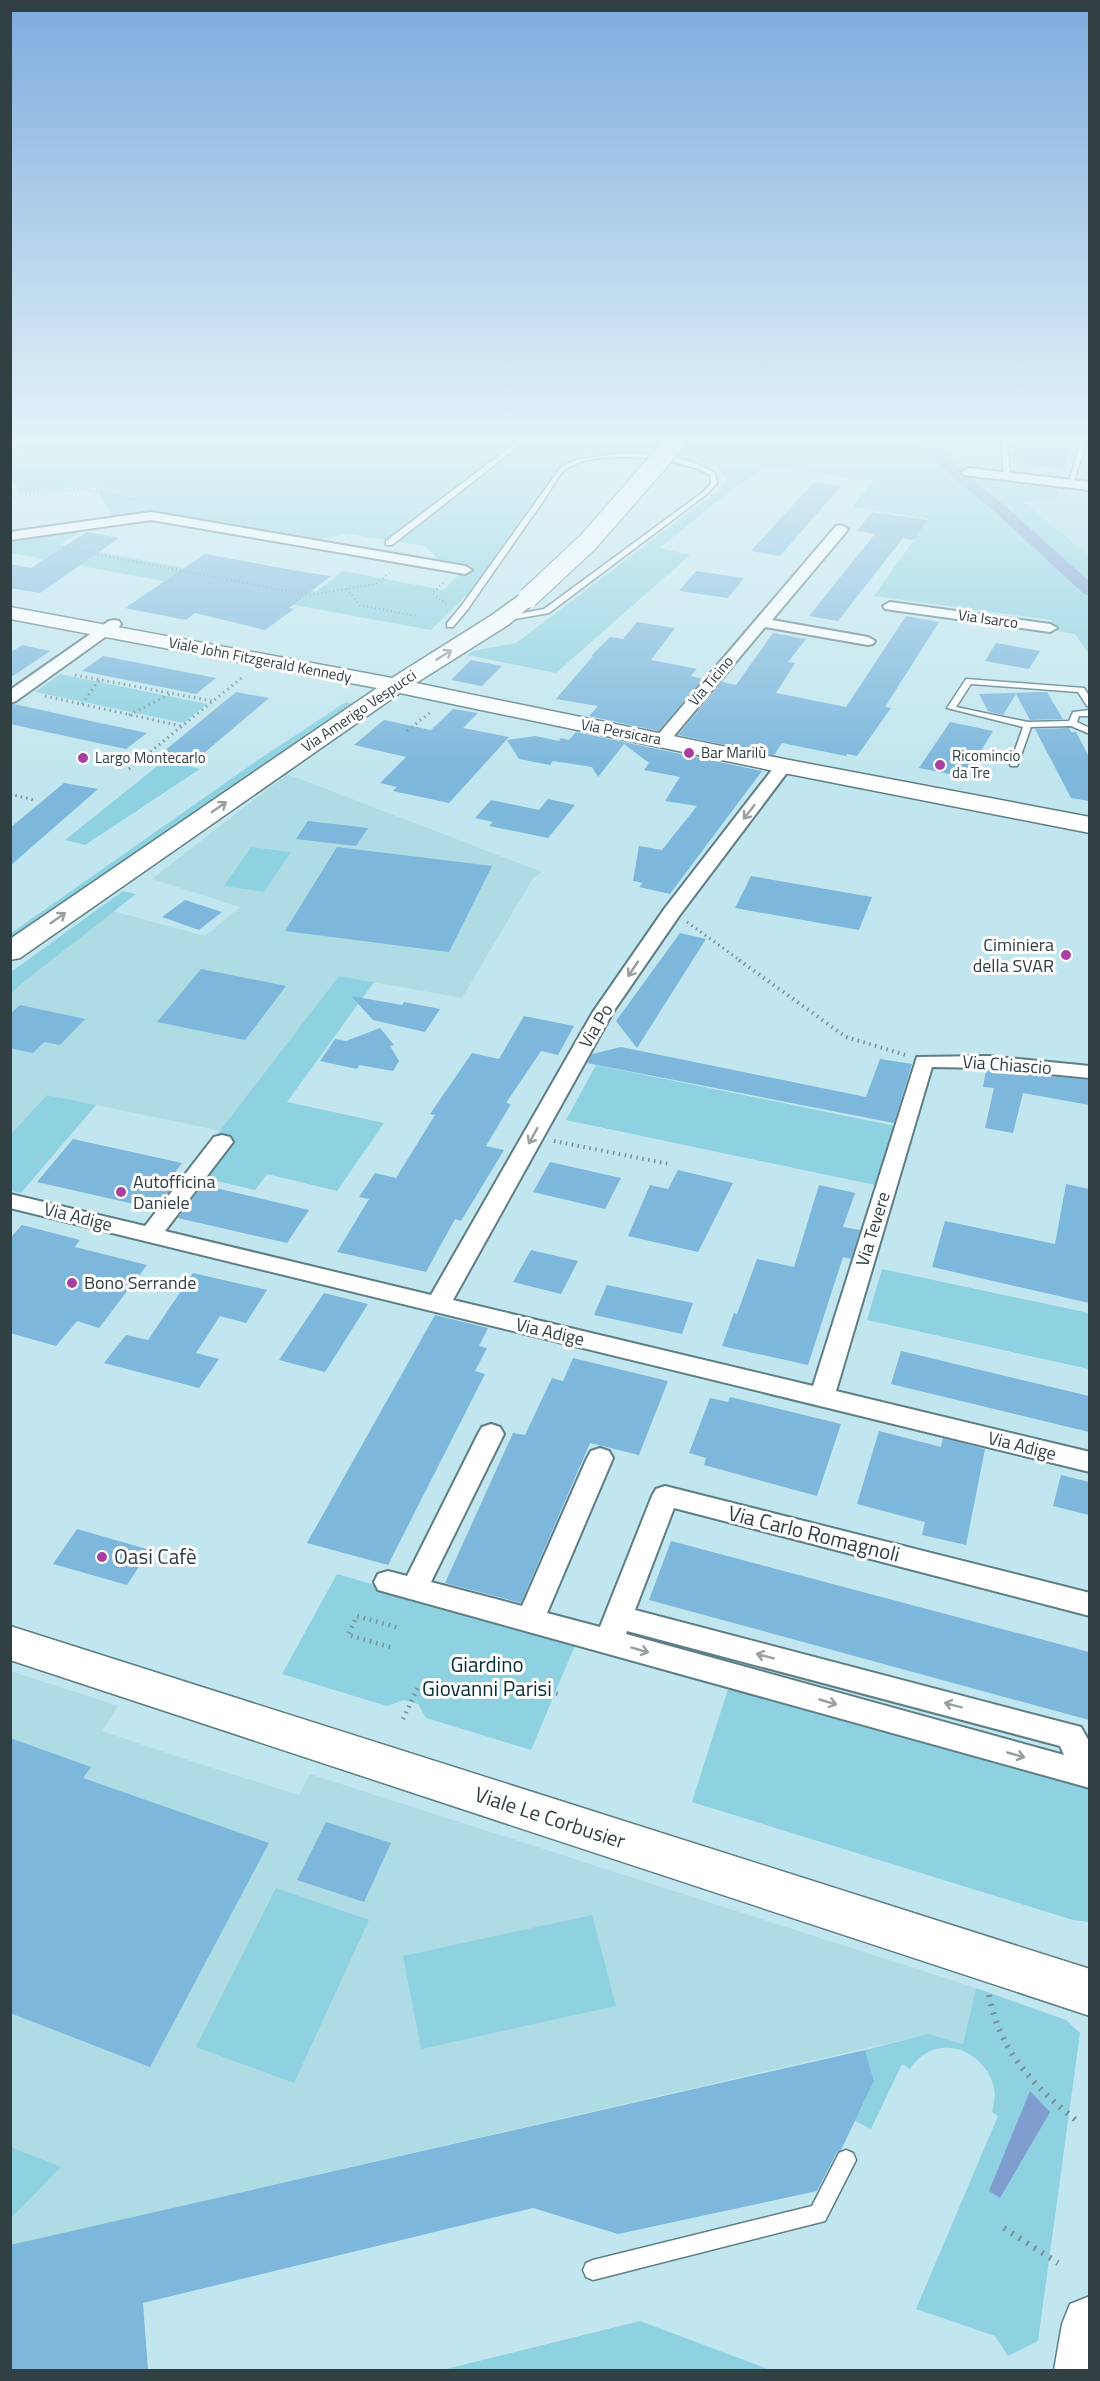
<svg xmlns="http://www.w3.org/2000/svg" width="1100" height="2381" font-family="'Titillium Web',sans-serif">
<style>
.built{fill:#afdbe5}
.green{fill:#8ed1e0}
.water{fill:#809dcf}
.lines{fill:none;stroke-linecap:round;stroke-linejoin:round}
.canal{fill:#809dcf;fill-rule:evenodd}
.building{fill:#7db7dc}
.lane-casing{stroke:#5d7e85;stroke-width:3}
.street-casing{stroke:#5d7e85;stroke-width:4}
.secondary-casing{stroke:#5d7e85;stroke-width:3}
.path-far4{stroke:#789197;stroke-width:2;stroke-dasharray:1 3;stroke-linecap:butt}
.path-far3{stroke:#789197;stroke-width:3;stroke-dasharray:1.5 4;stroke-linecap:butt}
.path-far2{stroke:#789197;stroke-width:4;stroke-dasharray:1.5 4.5;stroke-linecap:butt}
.path-far1{stroke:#789197;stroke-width:4.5;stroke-dasharray:1.5 5;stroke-linecap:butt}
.path{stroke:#789197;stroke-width:6;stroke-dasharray:2 7;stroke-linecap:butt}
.lane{fill:#fff;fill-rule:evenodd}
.street{fill:#fff;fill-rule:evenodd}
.secondary{fill:#fff;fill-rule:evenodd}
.secondary-bridge-casing{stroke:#5d7e85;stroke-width:22;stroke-linecap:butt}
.secondary-bridge{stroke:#fff;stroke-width:20}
.oneway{stroke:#98a0a1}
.poi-dot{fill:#a93fa1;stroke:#fff;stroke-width:2}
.labels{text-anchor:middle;stroke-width:6;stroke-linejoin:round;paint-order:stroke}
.far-street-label{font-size:15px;fill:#314043;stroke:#fff}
.far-poi-label{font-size:15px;fill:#314043;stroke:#fff;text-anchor:start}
.poi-label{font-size:18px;fill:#314043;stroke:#fff;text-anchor:start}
.street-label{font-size:18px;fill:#314043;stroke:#fff}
.near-street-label{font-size:21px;fill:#314043;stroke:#fff}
.near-poi-label{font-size:21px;fill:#314043;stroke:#fff;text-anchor:start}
.near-park-label{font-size:21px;fill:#072f37;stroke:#fff}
</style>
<rect width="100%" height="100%" fill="#c2e6ef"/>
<path class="built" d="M946,438H1089V556L1025,501L1055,498L1061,486L968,474L945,445Z
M287,774L542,872L533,878L462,998L339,976L222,1131L47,1095L11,1134L10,994L21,984L113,911L205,936L240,907L152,879Z
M11,1671L118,1706L102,1731L197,1763L299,1795L310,1774L976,1988L963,2044L928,2034L11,2245L10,2218L60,2167L11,2147Z"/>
<path class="green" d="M41,438H946L945,445L968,474L1061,486L1056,498L1025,502L1089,556V654L1075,634L1055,631L1051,620L874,596L929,519L853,507L873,481L766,466L755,475L731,490L660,548L690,555L556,673L467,655L473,651L516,643L721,488L727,478L715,466L701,461L630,453L593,454L564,463L468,594L431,630L11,553L10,539L84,529L60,545L316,592L343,571L443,590L466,568L442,564L426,546L348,534L309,541L153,514L114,519L95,485L20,494L11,478V454Z
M60,674L207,704L184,723L35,692Z
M346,702L353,704L266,762L11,942L10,934L258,760Z
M165,760L200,769L85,845L65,840Z
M251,847L291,852L264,892L224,886Z
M123,891L136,894L21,984L11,994V972Z
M339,976L374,982L287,1102L384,1123L337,1191L267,1174L255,1190L187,1174Z
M596,1065L895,1126L875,1185L566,1120Z
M47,1095L96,1105L21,1193L11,1191V1134Z
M882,1269L1089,1313V1369L867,1320Z
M337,1574L576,1643L531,1750L426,1718L418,1704L404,1700L387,1706L282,1674Z
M728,1689L1089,1787V1922L1073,1920L692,1802Z
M276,1888L369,1920L294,2083L196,2047Z
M592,1915L616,2006L421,2049L403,1956Z
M976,1988L1066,2020L1080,2033L1038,2341L1008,2356L995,2336L916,2309L998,2116L992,2112C994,2103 996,2094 993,2084C981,2046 933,2033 910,2069L902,2064L871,2129L855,2121L874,2081L865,2050L928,2034L963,2044Z
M11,2147L61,2167L11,2218Z
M640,2321L771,2370H442Z"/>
<path class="water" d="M1030,2091L1050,2112L1000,2198L989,2191Z"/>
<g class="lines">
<path class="canal" d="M922,438H936L956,466L1005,506L1090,582V596L1084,594C1055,567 1026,540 996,513C969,489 939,472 922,438Z"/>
</g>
<path class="building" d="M1020,438H1074L1063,469L1011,462Z
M814,482L841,486L780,556L751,551Z
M872,512L928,520L914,540L903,538L838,621L809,616L875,534L857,531Z
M87,532L119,538L40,593L10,588V564L31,568Z
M205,554L304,572L331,576L289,608L294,609L265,630L195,613L186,620L125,608Z
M696,571L744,578L728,598L679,591Z
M906,616L939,622L885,707L891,708L857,756L847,754L846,756L782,743L774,755L678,735L722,682L736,685L773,633L806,639L788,662L795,663L776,693L846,707Z
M637,622L675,628L651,660L697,669L690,676L703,679L658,731L589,716L598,706L556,699L593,656H591L610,637L623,639Z
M996,643L1040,651L1029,669L985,661Z
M22,645L50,651L10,678V653Z
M103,656L216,678L196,694L82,671Z
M471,660L502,666L482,686L451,680Z
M236,692L269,698L197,759L163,752Z
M1042,692H1047L1063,719L1030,720L1016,694L1003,715L988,711L979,694Z
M14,704L91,721L147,733L126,749L121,748L10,724V705Z
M453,709L478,713L463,728L509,737L449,803L393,791L397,787L380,783L406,757L354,745L384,720L431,730Z
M950,722L993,731L965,777L919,768Z
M1069,728L1071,732H1076L1089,757V801L1071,798L1035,729Z
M576,732L762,771L670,894L639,887L643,883L633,881L639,846L662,850L697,806L665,801L680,777L644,770L649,763L624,744L598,777L592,767L553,761L550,765L519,759L507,740L535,736L559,741L561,738L569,740Z
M64,783L98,789L10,866V828Z
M548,799L575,805L548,838L489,826L493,822L475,818L491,800L539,810Z
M308,821L368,828L356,846L296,839Z
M337,847L492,866L449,952L285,931Z
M751,876L872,897L859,930L735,908Z
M185,900L222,912L199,930L162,917Z
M680,933L706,939L637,1048L616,1021Z
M201,969L286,986L245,1040L157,1022Z
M351,996L402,1005L404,1002L440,1009L425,1032L373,1020Z
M20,1005L85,1019L60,1045L44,1042L33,1053L10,1048V1014Z
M524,1016L574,1026L558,1055L541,1051L506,1103L511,1104L486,1146L504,1150L461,1221L455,1219L426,1272L337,1252L369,1199L359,1197L375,1173L396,1178L435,1115L430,1114L472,1053L499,1059Z
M380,1028L394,1045L390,1046L399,1061L393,1071L359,1065L357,1069L320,1061L335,1039L346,1041Z
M621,1047L866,1097L880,1059L912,1064L894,1123L587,1063L592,1054Z
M986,1070L1089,1080V1105L1023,1093L1013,1133L985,1128L994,1088L983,1087Z
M73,1139L182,1163L171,1178L178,1180L156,1209L37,1182Z
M550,1162L621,1178L605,1209L533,1192Z
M678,1170L733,1183L698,1252L628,1236L650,1185L668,1189Z
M1066,1184L1089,1189V1303L932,1267L945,1221L1055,1244Z
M203,1185L309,1210L287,1243L178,1218Z
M819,1185L855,1193L843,1227L860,1230L851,1259L843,1257L808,1365L722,1346L734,1313L737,1314L757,1259L794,1267Z
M22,1225L80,1240L75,1247L147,1265L99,1328L77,1321L56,1346L10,1333V1238Z
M531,1250L578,1261L561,1294L513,1282Z
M193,1273L267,1290L246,1323L220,1316L196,1353L219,1359L199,1388L104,1363L126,1335L148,1340Z
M607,1285L693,1303L682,1334L594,1315Z
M324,1293L368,1304L325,1372L279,1360Z
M435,1315L488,1328L479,1346L487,1348L475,1371L485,1374L388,1565L307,1543Z
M901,1351L1089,1396V1432L891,1384Z
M573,1358L668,1381L639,1455L590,1443L521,1603L445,1583L513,1433L525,1435L552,1378L563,1381Z
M730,1397L841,1424L817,1496L704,1465L706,1458L689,1453L710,1398L728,1402Z
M879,1431L941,1447L943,1438L985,1449L966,1545L922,1535L925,1522L857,1504Z
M1061,1475L1089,1482V1515L1053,1506Z
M77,1529L150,1550L127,1585L53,1564Z
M671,1541L1089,1652V1720L649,1600Z
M10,1738L91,1767L83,1778L269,1843L150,2067L10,2013Z
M326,1822L391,1843L364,1902L297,1880Z
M865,2050L874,2081L841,2150L837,2152L817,2191L618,2234L533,2208L143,2303L148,2370H10V2245Z"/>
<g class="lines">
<defs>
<path id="lane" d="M522,438H529L392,545H386V541Z
M1001,438H1007L1010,476L1007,478L1004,476Z
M1082,438H1088L1073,484L1068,485Z
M616,454C650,453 685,455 715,473L717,483L707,494L549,613L498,622V618L544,609L703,492L711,483L710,475C680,457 596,448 566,469C557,476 549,493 542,503C517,538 493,573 468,609L453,627H447V623L462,605L561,467L576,460Z
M966,679L1084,688L1090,697V706H1087L1078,692L971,684L956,707L1028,722L1069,721L1073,712L1090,710V716H1079L1077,722L1090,728V734L1071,726L1031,727L1018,764L1017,766H1011L1010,764L1023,727L947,708Z
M846,2150L853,2153L856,2160L825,2221L593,2280L586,2277L583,2270L586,2263L593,2260L812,2206L839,2153Z"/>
<path id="street" d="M16,438H32L10,450V441Z
M968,468L1090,482V490L964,475L962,472Z
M151,512L465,566L472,570L465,574L151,520L10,540V532Z
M841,525L848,529L846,532L772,620L868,637L875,641L873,644L868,645L765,627L668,743H656L654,740L656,737L836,526Z
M890,602L1050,624L1057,628L1050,632L885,609L883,606Z
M114,620L119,621L121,624L119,627L16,701L10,703V690L109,621Z
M784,761L792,766L679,916L613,1012L453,1300L813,1386L917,1057L988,1056L1090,1066V1078L988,1068L932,1067L836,1391L1090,1452V1472L10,1208V1194L145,1226L214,1137L222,1135L230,1137L233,1142L165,1231L431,1295L593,1012L665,908L778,762Z
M491,1424L500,1427L504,1434L431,1582L522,1606L587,1458L591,1451L600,1448L609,1451L613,1458L547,1613L600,1627L652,1496L656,1489L665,1486L1090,1593V1616L674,1508L635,1610L1081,1727L1090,1743V1788L378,1590L374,1582L378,1574L388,1571L407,1576L478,1434L482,1427ZM627,1631L1060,1746L1064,1755L626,1634Z"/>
<path id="secondary" d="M528,592L535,594L539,598L535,602L508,625L416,683L784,759L1090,817V833L784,773L400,693L20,958L10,960V939L377,688L10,619V607L392,678L492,615L521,594Z
M10,1626L1090,1969V2016L10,1660Z
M1090,2296V2370H1054L1062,2324L1070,2304Z"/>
</defs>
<use href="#lane" class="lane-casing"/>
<use href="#street" class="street-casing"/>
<use href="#secondary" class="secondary-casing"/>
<path class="path-far4" d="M10,497L87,488L90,491L138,500
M58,547L310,595L376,584L389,573
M443,583L432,593L448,605
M347,589L360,605L417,616"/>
<path class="path-far3" d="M75,675L212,701
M45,696L181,726
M82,704L100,679
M129,715L170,694
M407,731L432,711
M129,769L244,676
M10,794L34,800
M687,922L741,961"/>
<path class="path-far2" d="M739,960L846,1037L906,1055
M554,1141L669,1164"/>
<path class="path-far1" d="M390,1647L348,1635L357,1616L399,1628
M525,1684L558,1694
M403,1719L419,1685"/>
<path class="path" d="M989,1995C999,2050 1034,2087 1077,2121
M1004,2228L1058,2263"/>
<use href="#lane" class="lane"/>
<use href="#street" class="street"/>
<use href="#secondary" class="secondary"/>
<defs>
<path id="secondary-bridge" d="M528,598L588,542L679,438"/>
</defs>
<use href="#secondary-bridge" class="secondary-bridge-casing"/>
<use href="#secondary-bridge" class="secondary-bridge"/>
</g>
<defs><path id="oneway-shaft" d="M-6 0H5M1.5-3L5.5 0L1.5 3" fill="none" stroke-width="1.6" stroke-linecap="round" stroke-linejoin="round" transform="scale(1.5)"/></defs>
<g class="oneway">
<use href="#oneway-shaft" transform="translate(444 655) rotate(-32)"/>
<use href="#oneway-shaft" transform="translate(219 807) rotate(-35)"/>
<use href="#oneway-shaft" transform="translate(749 812) rotate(128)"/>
<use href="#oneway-shaft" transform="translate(58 918) rotate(-35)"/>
<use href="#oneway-shaft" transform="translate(633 969) rotate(124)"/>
<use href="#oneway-shaft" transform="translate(533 1136) rotate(119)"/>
<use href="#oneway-shaft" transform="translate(640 1650) rotate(16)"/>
<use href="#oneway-shaft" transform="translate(765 1656) rotate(-165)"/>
<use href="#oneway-shaft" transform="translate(828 1702) rotate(16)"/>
<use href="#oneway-shaft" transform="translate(953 1705) rotate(-165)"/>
<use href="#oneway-shaft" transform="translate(1016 1755) rotate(16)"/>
</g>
<linearGradient id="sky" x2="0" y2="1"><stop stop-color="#7eabde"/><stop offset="0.57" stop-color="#e4f4f8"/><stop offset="1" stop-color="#e4f4f8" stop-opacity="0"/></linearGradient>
<rect width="1100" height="771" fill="url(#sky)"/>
<g class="poi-dot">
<circle cx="689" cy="753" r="6"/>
<circle cx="83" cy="758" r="6"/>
<circle cx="940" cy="765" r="6"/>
<circle cx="1066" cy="955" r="6"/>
<circle cx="121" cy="1192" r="6"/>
<circle cx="72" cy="1283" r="6"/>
<circle cx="102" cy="1557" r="6"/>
</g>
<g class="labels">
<g class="far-street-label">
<text transform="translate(988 619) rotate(8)" y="5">Via Isarco</text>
<text transform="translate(260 660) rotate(11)" y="5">Viale John Fitzgerald Kennedy</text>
<text transform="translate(711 681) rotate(-50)" y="5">Via Ticino</text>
<text transform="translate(359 711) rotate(-34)" y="5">Via Amerigo Vespucci</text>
<text transform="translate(621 732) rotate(11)" y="5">Via Persicara</text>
</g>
<g class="far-poi-label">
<text x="701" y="758">Bar Marilù</text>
<text x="952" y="761">Ricomincio<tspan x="952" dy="17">da Tre</tspan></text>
<text x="95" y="763">Largo Montecarlo</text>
</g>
<g class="poi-label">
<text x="1054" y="951" text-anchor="end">Ciminiera<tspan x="1054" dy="21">della SVAR</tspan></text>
<text x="133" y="1188">Autofficina<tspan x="133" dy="21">Daniele</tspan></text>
<text x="84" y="1289">Bono Serrande</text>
</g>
<g class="street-label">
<text transform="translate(596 1026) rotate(-59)" y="6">Via Po</text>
<text transform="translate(1007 1065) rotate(4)" y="6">Via Chiascio</text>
<text transform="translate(78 1217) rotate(14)" y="6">Via Adige</text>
<text transform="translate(873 1229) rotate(-73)" y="6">Via Tevere</text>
<text transform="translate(550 1332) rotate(13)" y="6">Via Adige</text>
<text transform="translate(1022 1446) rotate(14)" y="6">Via Adige</text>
</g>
<g class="near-street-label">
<text transform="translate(814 1534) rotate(14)" y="7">Via Carlo Romagnoli</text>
<text transform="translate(550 1818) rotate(18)" y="7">Viale Le Corbusier</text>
</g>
<g class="near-poi-label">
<text x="114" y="1564">Oasi Cafè</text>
</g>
<g class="near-park-label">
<text x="487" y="1672">Giardino<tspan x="487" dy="24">Giovanni Parisi</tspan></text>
</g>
</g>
<rect width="1100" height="2381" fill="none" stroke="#314043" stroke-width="24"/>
</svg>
